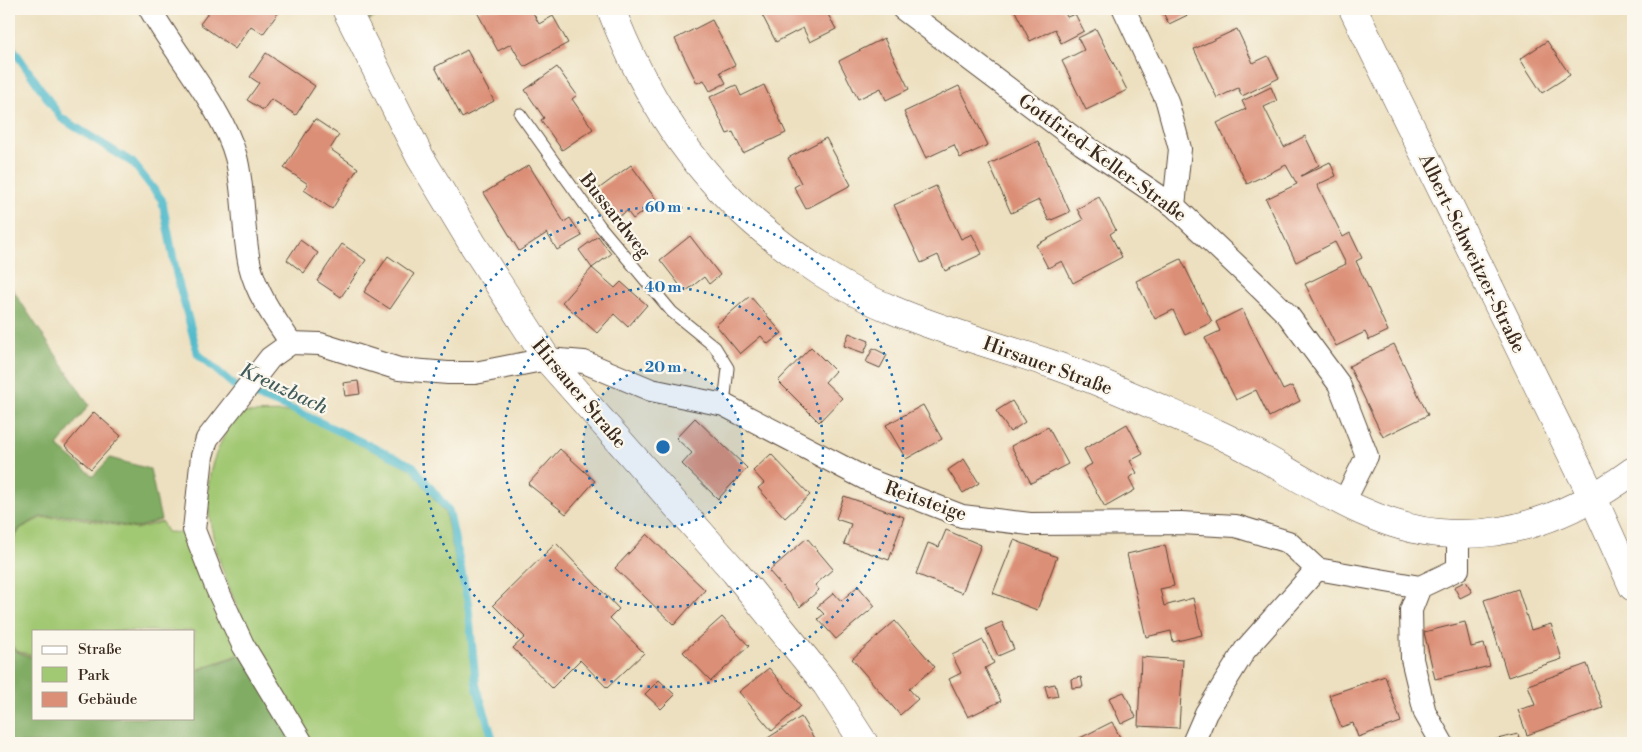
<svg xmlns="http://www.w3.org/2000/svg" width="1642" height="752" font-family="'Libre Bodoni',serif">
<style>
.green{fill:#a1c872;stroke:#6e7948}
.forest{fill:#80ac64;stroke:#5e6b41}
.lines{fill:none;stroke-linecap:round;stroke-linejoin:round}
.stream{stroke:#4fbacb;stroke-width:8}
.building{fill:#dc8f77}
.lane-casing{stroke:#564536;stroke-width:13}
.street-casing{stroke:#564536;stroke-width:24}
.secondary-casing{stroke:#564536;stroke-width:29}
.lane{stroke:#fff;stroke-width:11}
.street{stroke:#fff;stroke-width:22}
.secondary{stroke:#fff;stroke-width:28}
.ring{fill:none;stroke:#1f6fb2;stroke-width:2.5;stroke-dasharray:2.5 5}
.labels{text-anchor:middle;stroke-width:4.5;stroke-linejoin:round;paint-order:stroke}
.street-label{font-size:19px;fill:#3b2a1e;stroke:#fbf7ec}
.water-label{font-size:20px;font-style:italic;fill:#425c5b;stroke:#fbf7ec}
.centre{fill:#1f6fb2;stroke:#fbf7ec;stroke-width:2.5}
.ring-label{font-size:15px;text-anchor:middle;font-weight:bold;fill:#1f6fb2;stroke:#fbf7ec;stroke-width:4.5;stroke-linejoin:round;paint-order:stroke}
</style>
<rect width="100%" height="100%" fill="#fbf7ec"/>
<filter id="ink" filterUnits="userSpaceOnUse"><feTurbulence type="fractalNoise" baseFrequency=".02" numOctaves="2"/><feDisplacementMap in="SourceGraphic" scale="10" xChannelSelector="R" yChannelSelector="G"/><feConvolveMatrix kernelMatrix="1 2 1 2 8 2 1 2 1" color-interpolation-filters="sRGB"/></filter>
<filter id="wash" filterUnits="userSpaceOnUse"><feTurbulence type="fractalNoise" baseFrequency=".0096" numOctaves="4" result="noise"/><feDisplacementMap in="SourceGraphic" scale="20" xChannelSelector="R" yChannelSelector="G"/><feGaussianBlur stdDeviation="1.12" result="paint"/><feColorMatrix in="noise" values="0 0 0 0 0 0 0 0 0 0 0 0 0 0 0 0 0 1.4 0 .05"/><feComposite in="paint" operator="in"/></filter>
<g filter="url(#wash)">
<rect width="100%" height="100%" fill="#ede0c0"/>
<path class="green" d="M364,9H389L370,20Z
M292,412L411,469L445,513L465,603L473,684L491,743H309C271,674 192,549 211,469C216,449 227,431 236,413Z
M71,517L136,529L162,522L167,532L190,533L245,652L194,671V631H34V656L17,651L9,642V547L21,528L41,518Z"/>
<path class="forest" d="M9,284L89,405L57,446L93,476L110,458L150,469L161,520L136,528L70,515L40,517L20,528L9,545Z
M9,644L17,652L34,658V718H194V672L246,653L300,743H9Z"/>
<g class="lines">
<path class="stream" d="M9,43L61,118L133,163L162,200L177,277L198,354L237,388L294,410L413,466L449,511L468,603L476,685L494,743"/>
</g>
<g id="blocks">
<path class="building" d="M211,9H281L263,34L251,26L235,49L200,24Z
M482,9H531L539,24L553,16L568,43L524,67L511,44L498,51L477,12Z
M759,9H825L836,29L810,42L803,28L776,42Z
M1014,9H1063L1067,17L1075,14L1084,31L1061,43L1055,29L1030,41Z
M1161,9H1200L1169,24Z
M712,20L735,65L720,72L726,83L710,91L704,80L697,83L675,39Z
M1096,29L1127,90L1086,110L1062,61L1084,50L1078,38Z
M1237,29L1253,63L1268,56L1279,78L1242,96L1238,88L1217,98L1194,49Z
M884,38L909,89L886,100L881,88L858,99L839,61Z
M1547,41L1570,75L1542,93L1520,59Z
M467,50L494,101L462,118L435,67Z
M266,53L315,86L296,115L271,99L263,110L247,100L259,83L250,77Z
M557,67L577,95L572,99L593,129L562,150L541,120L544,118L525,90Z
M736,85L741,96L764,85L786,133L743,153L733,132L727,134L710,97Z
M959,86L988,145L960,158L954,145L926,158L904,112Z
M1271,87L1277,101L1264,107L1284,147L1305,136L1319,165L1301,176L1330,162L1336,176L1317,185L1343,237L1350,233L1362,258L1356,261L1388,331L1369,340L1365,332L1336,346L1305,284L1346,264L1335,242L1296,262L1266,199L1297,184L1286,165L1247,184L1217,123L1246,109L1242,101Z
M315,119L339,135L330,149L358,168L332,209L304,190L308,184L284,168Z
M826,138L851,185L806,209L794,187L801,183L788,158Z
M1038,141L1070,212L1049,221L1039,200L1011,213L989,164Z
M529,165L564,222L570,218L582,236L557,250L547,233L519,251L484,193Z
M631,165L657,201L633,219L627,211L617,218L597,190Z
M936,186L961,239L972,234L982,254L945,271L938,255L921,263L894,205Z
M1099,197L1116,230L1110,234L1122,257L1073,283L1062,261L1048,268L1036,245L1083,220L1077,209Z
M598,236L611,254L592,268L579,250Z
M690,236L720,275L709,284L704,277L685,292L660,260Z
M300,240L318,253L304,273L287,260Z
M342,244L366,260L341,297L317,281Z
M388,256L414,274L390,309L364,292Z
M1181,259L1212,322L1185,335L1173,310L1155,319L1136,281Z
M592,268L615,288L621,282L647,305L628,327L614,314L597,333L562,302Z
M750,296L782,333L768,344L761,336L740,354L716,325Z
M1242,309L1283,390L1292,386L1300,401L1269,417L1256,390L1236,400L1205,338L1220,331L1216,322Z
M849,333L869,341L864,353L844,346Z
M1394,344L1428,415L1383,437L1349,366Z
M811,347L835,371L825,382L842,398L819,422L778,381Z
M873,348L887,355L880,368L866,362Z
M358,381L360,394L345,396L343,383Z
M1012,401L1025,422L1010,432L996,411Z
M923,405L942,439L906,459L886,425Z
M94,412L121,436L91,469L65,446Z
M695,418L747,468L718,499L682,464L692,453L676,438Z
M1127,424L1143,454L1130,461L1137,473L1129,478L1135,490L1105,507L1083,469L1092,464L1084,449Z
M1048,427L1068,464L1031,483L1011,446Z
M560,449L595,481L566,514L528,484Z
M771,454L810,495L785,518L758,488L764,483L753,471Z
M964,459L979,483L963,493L948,470Z
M844,496L904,517L889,560L844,544L851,524L836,519Z
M946,530L981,545L962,593L916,574L928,543L939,547Z
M647,534L705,590L674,625L615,568Z
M807,538L833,569L815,585L819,590L800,607L769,571Z
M1014,540L1057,557L1037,610L993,593Z
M556,543L619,609L610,618L644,653L607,688L580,660L552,688L513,648L525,637L493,605Z
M1165,545L1174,586L1160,589L1164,606L1193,598L1202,635L1173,642L1171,631L1146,637L1127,554Z
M1466,581L1472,592L1460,598L1454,587Z
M858,586L875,606L836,639L818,619L824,614L817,607L834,593L841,601Z
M1518,589L1531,630L1551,624L1562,659L1508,677L1484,600Z
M722,617L749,646L711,681L683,652Z
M895,621L935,667L909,689L918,699L900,715L852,659Z
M1002,622L1014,649L998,656L986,629Z
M1465,622L1471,647L1484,644L1490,666L1435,679L1424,632Z
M983,640L994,663L985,668L1001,701L968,717L949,679L961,673L952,655Z
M1141,657L1183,660L1179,728L1138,726Z
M1587,664L1603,708L1527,735L1518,710L1535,705L1528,685Z
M769,668L801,706L772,731L739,692Z
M1385,676L1401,722L1358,737L1353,723L1341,727L1329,695Z
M1081,677L1083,687L1072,688L1071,679Z
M659,680L675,695L661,709L645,694Z
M1055,684L1058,696L1048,698L1045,686Z
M1124,692L1136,717L1121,724L1109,698Z
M801,717L817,743H765L763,741Z
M1112,722L1123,743H1070Z
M1518,734L1520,743H1494L1493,740Z"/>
</g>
</g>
<g filter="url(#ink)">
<use href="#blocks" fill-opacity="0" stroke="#564536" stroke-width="1"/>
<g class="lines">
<defs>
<path id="lane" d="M520,114L600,226L672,312L715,347L728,368L724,405"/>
<path id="street" d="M150,9C175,54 223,109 236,157C245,192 242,231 250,266C257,295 275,319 291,343
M903,9L1082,144L1174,206L1250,278L1288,315L1339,384L1367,456L1344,502
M1124,9L1167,101L1180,149L1174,206
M1317,569L1420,587
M302,743L243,645L217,589L194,530L202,456L207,439L270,358L291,343L320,344L399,369L448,373H475L547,359L584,362L651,390L724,405L866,479L962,516L1030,524L1181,523L1236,526L1288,542L1317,569
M1193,743L1206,713L1245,650L1317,569
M1442,743L1425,713L1412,659L1411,610L1420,587L1458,569V534"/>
<path id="secondary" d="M346,9L420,157L472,243L547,359L735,572L826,684L864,743
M611,9C642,90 688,164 754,222C794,257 844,290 893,310C947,333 1003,347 1057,366C1111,385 1163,410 1216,433C1288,465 1359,526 1439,533C1511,540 1576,513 1633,471
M1353,9L1593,498L1633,587"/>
</defs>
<use href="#lane" class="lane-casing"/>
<use href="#street" class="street-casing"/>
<use href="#secondary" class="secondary-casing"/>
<use href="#lane" class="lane"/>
<use href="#street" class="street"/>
<use href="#secondary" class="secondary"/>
</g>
</g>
<circle cx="663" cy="447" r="80" fill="#1f6fb2" fill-opacity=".12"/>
<g class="ring">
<circle cx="663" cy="447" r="80"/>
<circle cx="663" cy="447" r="160"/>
<circle cx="663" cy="447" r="240"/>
</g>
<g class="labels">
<g class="street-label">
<text transform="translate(1103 157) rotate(36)" y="7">Gottfried-Keller-Straße</text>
<text transform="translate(616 215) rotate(52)" y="7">Bussardweg</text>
<text transform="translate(1473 253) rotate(64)" y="7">Albert-Schweitzer-Straße</text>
<text transform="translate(1048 365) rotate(20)" y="7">Hirsauer Straße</text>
<text transform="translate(580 393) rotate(50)" y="7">Hirsauer Straße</text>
<text transform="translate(926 500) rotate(19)" y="7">Reitsteige</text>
</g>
<g class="water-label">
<text transform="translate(284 388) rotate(25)" y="7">Kreuzbach</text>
</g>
</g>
<circle cx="663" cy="447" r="8" class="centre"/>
<g class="ring-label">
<text x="663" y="212">60 m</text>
<text x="663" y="292">40 m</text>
<text x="663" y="372">20 m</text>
</g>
<rect width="1642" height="752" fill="none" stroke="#fbf7ec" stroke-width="30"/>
<rect x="32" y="630" width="162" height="90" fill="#fbf7ec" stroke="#aea59a"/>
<rect x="42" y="646" width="25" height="8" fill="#ffffff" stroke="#aea59a"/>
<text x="78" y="654" font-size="15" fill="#3b2a1e">Straße</text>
<rect x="42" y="667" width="25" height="15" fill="#a1c872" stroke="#aea59a"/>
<text x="78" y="680" font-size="15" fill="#3b2a1e">Park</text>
<rect x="42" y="692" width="25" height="15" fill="#dc8f77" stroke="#aea59a"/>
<text x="78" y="704" font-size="15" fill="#3b2a1e">Gebäude</text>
</svg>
